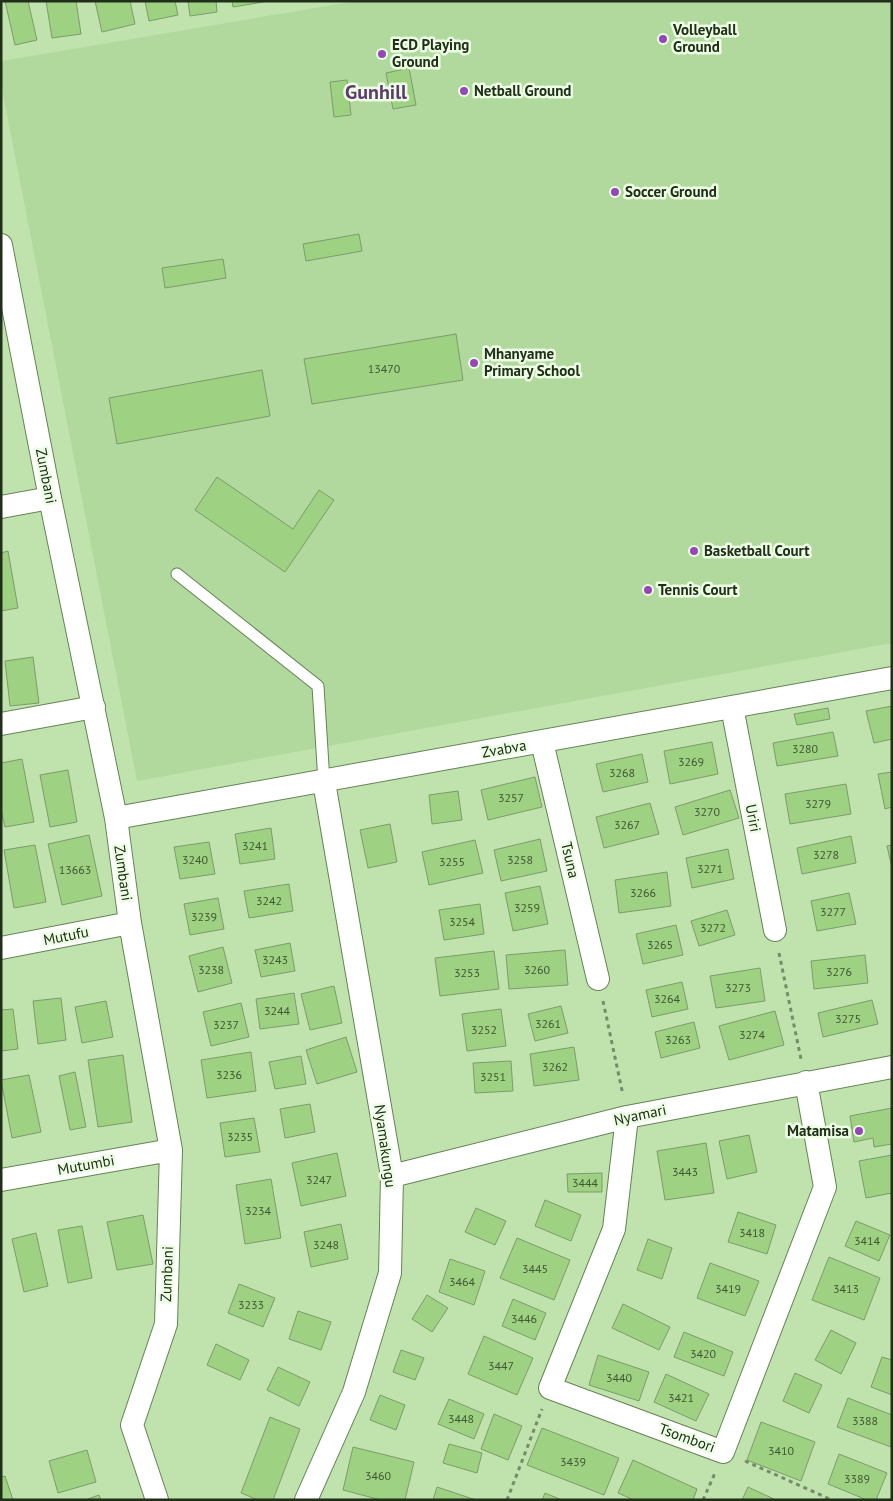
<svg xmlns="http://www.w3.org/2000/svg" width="893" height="1501" font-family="'PT Sans',sans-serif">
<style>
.built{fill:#b1d89d}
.building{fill:#9ed182;stroke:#7c9c6b}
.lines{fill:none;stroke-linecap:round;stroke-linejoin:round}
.service-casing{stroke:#648454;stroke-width:13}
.minor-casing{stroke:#648454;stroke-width:24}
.path{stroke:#748c67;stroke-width:3;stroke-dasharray:4 4;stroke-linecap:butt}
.service{stroke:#fff;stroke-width:11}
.minor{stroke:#fff;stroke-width:22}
.poi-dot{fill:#9646b6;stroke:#ecfee3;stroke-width:2}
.labels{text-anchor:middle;stroke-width:5;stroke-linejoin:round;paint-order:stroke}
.number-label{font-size:12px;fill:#405734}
.poi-label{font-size:15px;font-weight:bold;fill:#212e1a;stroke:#ecfee3;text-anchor:start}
.street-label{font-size:15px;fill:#212e1a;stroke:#ecfee3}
.district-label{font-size:20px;font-weight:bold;fill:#603970;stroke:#ecfee3}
</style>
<rect width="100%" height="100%" fill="#c0e3ae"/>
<path class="built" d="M357,1H892V643L137,781L1,84V61Z"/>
<path class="building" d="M5,1H28L37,40L15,45Z
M46,1H76L81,34L52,38Z
M95,1H130L135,24L102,32Z
M145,1H175L178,15L149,21Z
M188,1H216L217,12L190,16Z
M232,1H269L233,7Z
M409,68L416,105L393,109L386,73Z
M347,80L351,115L334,117L330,82Z
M359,234L362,251L306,261L303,244Z
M223,259L226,278L165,288L162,268Z
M456,334L463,380L312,404L304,359Z
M262,370L270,416L117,444L109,398Z
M217,477L293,529L319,490L334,500L285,572L195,510Z
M8,551L18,608L1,611V553Z
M33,657L39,703L10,706L5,661Z
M892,706V739L874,743L866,711Z
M828,708L830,719L797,725L794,714Z
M833,732L838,756L777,766L773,743Z
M712,742L718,774L670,784L664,751Z
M642,754L648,782L603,792L596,764Z
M22,759L34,822L5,827L1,810V763Z
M68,770L77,822L50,827L40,775Z
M892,772V807L885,809L878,774Z
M535,777L542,807L488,820L481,790Z
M846,784L851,814L790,824L785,794Z
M730,790L739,818L683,835L675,807Z
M458,791L462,820L432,824L429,795Z
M650,803L659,834L604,848L596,817Z
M390,824L397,862L368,868L360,830Z
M271,828L275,859L240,864L235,834Z
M89,835L102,896L62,905L48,844Z
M851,836L856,863L802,874L797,848Z
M540,839L547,871L501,881L494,850Z
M475,840L483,873L429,885L422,852Z
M209,842L215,874L180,879L174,847Z
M35,845L46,902L14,908L4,850Z
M892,845V868L887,846Z
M728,849L734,879L692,888L686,858Z
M667,872L671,906L619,913L615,880Z
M289,884L293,911L249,918L244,891Z
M540,886L548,924L513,931L505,893Z
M849,893L856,924L817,931L811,901Z
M218,898L224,929L190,935L184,904Z
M480,904L484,934L444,940L439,910Z
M727,910L735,935L699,946L691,921Z
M676,925L683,955L643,964L636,934Z
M290,943L295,971L261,977L255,950Z
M223,947L232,983L198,992L189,956Z
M565,950L568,985L509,989L506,955Z
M494,951L499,989L440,996L435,958Z
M865,955L868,983L814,989L811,961Z
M760,968L765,1001L716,1008L710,976Z
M682,982L688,1009L652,1017L646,990Z
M334,986L342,1023L310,1030L301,994Z
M294,993L299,1024L260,1029L256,999Z
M61,998L66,1040L38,1044L33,1001Z
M872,1000L878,1024L823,1037L818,1013Z
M106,1001L113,1037L82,1043L75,1007Z
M241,1003L249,1037L211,1046L203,1012Z
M561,1006L568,1033L535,1041L528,1014Z
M13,1009L18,1049L1,1051V1010Z
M501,1009L506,1046L467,1051L462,1014Z
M775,1011L784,1045L729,1060L719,1026Z
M694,1022L700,1048L661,1058L655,1032Z
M346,1037L357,1072L317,1084L306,1050Z
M574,1047L579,1080L534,1086L530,1054Z
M251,1052L256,1091L207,1098L201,1060Z
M123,1055L132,1122L98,1127L88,1060Z
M301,1056L306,1084L275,1089L269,1062Z
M511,1061L513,1091L475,1093L473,1063Z
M75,1072L86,1127L70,1130L59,1076Z
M29,1075L41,1132L12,1138L1,1080Z
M310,1104L315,1132L285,1138L280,1109Z
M892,1108V1144L874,1147L873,1138L854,1142L850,1116Z
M254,1118L260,1152L225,1157L220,1123Z
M749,1135L757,1172L727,1179L719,1141Z
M706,1143L714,1193L665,1200L657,1151Z
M337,1153L346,1196L301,1206L292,1163Z
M892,1155V1193L866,1198L859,1161Z
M602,1173V1192H568L567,1174Z
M271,1179L281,1238L245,1244L236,1185Z
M545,1200L581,1215L571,1241L535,1226Z
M476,1208L506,1221L495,1245L465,1232Z
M738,1212L776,1225L767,1254L728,1242Z
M143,1215L153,1264L117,1270L107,1222Z
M856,1221L890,1235L879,1261L845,1246Z
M341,1224L348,1259L311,1267L304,1232Z
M82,1226L92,1278L68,1283L58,1230Z
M36,1233L48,1286L24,1292L12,1239Z
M517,1238L570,1260L554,1300L500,1278Z
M648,1239L672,1248L662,1279L637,1270Z
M829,1257L880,1278L864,1320L812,1300Z
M450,1259L485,1271L474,1305L439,1292Z
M710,1263L759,1281L745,1316L697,1298Z
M239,1284L275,1298L263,1327L228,1313Z
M427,1295L448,1308L432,1332L412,1319Z
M513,1299L546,1313L535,1340L502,1326Z
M623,1304L670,1327L659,1350L612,1328Z
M298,1311L331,1322L321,1350L289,1339Z
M831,1330L856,1343L841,1374L815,1360Z
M684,1332L733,1352L724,1376L674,1357Z
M484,1336L533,1358L517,1395L468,1374Z
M216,1344L249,1360L240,1380L207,1365Z
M401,1350L424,1358L415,1380L393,1372Z
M598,1355L649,1372L639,1401L589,1385Z
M882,1357L892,1360V1395L871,1387Z
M278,1367L310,1382L299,1406L267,1390Z
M795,1373L822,1385L809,1413L783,1401Z
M666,1374L709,1394L696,1421L654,1402Z
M380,1395L405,1405L396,1430L370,1420Z
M848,1398L892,1415L891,1447L837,1427Z
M449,1399L484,1414L474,1439L438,1424Z
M494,1414L522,1426L508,1460L481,1449Z
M270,1417L300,1429L273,1500H258L241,1493Z
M761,1422L815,1442L801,1481L747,1460Z
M542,1428L619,1458L604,1495L527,1465Z
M449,1444L482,1453L477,1473L443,1463Z
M353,1447L414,1462L405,1500H381L343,1490Z
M87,1450L96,1482L58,1493L49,1461Z
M839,1454L887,1473L876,1500H867L828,1484Z
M633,1460L697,1489L693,1500H634L618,1493Z
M5,1476L13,1500H1V1477Z
M437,1487L476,1500H433Z
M748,1487L776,1500H742Z
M545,1493L562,1500H542Z
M99,1495L101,1500H85Z"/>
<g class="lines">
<defs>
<path id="service" d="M177,574L318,686L324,782"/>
<path id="minor" d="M1,245L50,498L116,818L130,923L171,1150L166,1324L132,1425L157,1500
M1,507L50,498
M732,707L775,930
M1,724L94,707
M542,742L598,979
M116,818L892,678
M1,948L130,923
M627,1117L614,1229L550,1388L723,1452L825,1187L806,1082
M392,1176L627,1117L892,1067
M1,1180L171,1150
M306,1500L354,1392L390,1273L392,1176L324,782"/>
</defs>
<use href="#service" class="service-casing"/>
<use href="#minor" class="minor-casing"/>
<path class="path" d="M779,953L801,1059
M603,1001L623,1095
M745,1461L832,1500
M507,1500L542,1409
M703,1500L715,1473"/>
<use href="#service" class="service"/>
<use href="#minor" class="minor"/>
</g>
<g class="poi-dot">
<circle cx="663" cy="39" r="5"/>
<circle cx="382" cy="54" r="5"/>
<circle cx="464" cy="91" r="5"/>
<circle cx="615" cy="192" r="5"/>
<circle cx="474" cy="363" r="5"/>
<circle cx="694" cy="551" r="5"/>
<circle cx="648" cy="590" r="5"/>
<circle cx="859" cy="1131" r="5"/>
</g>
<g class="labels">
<g class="number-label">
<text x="384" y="373">13470</text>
<text x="805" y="753">3280</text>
<text x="691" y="766">3269</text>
<text x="622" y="777">3268</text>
<text x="511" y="802">3257</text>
<text x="818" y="808">3279</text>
<text x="707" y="816">3270</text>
<text x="627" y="829">3267</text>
<text x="255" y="850">3241</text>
<text x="826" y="859">3278</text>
<text x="195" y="864">3240</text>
<text x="520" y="864">3258</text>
<text x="452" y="866">3255</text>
<text x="710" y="873">3271</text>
<text x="75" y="874">13663</text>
<text x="643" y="897">3266</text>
<text x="269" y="905">3242</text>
<text x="527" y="912">3259</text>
<text x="833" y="916">3277</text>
<text x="204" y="921">3239</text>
<text x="462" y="926">3254</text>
<text x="713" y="932">3272</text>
<text x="660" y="949">3265</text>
<text x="275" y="964">3243</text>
<text x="211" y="974">3238</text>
<text x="537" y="974">3260</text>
<text x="839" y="976">3276</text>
<text x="467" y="977">3253</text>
<text x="738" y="992">3273</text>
<text x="667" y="1003">3264</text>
<text x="277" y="1015">3244</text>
<text x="848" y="1023">3275</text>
<text x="548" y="1028">3261</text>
<text x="226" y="1029">3237</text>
<text x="484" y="1034">3252</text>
<text x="752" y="1039">3274</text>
<text x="678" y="1044">3263</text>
<text x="555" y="1071">3262</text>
<text x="229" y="1079">3236</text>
<text x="493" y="1081">3251</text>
<text x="240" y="1141">3235</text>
<text x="685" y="1176">3443</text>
<text x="319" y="1184">3247</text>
<text x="585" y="1187">3444</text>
<text x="258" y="1215">3234</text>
<text x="752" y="1237">3418</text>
<text x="867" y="1245">3414</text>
<text x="326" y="1249">3248</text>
<text x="535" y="1273">3445</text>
<text x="462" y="1286">3464</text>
<text x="728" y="1293">3419</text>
<text x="846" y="1293">3413</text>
<text x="251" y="1309">3233</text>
<text x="524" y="1323">3446</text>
<text x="703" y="1358">3420</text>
<text x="501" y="1370">3447</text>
<text x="619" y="1382">3440</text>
<text x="681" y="1402">3421</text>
<text x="461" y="1423">3448</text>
<text x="865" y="1425">3388</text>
<text x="781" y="1455">3410</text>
<text x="573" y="1466">3439</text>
<text x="378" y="1480">3460</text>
<text x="857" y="1483">3389</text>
</g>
<g class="poi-label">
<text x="673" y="35">Volleyball<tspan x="673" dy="17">Ground</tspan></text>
<text x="392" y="50">ECD Playing<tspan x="392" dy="17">Ground</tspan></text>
<text x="474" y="96">Netball Ground</text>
<text x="625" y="197">Soccer Ground</text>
<text x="484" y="359">Mhanyame<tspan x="484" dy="17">Primary School</tspan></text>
<text x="704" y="556">Basketball Court</text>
<text x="658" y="595">Tennis Court</text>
<text x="849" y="1136" text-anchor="end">Matamisa</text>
</g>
<g class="street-label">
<text transform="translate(46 476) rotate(79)" y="5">Zumbani</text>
<text transform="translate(504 749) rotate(-10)" y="5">Zvabva</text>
<text transform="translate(753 818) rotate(79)" y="5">Uriri</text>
<text transform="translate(570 860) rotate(77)" y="5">Tsuna</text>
<text transform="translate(123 873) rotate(82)" y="5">Zumbani</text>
<text transform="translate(66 936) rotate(-11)" y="5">Mutufu</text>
<text transform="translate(640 1115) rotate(-12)" y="5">Nyamari</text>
<text transform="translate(385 1146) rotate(82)" y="5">Nyamakungu</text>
<text transform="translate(86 1165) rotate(-10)" y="5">Mutumbi</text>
<text transform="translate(167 1274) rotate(-88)" y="5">Zumbani</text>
<text transform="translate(687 1438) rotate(20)" y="5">Tsombori</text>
</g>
<g class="district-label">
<text x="376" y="99">Gunhill</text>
</g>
</g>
<rect width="893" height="1501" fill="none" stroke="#212e1a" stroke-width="5"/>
</svg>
